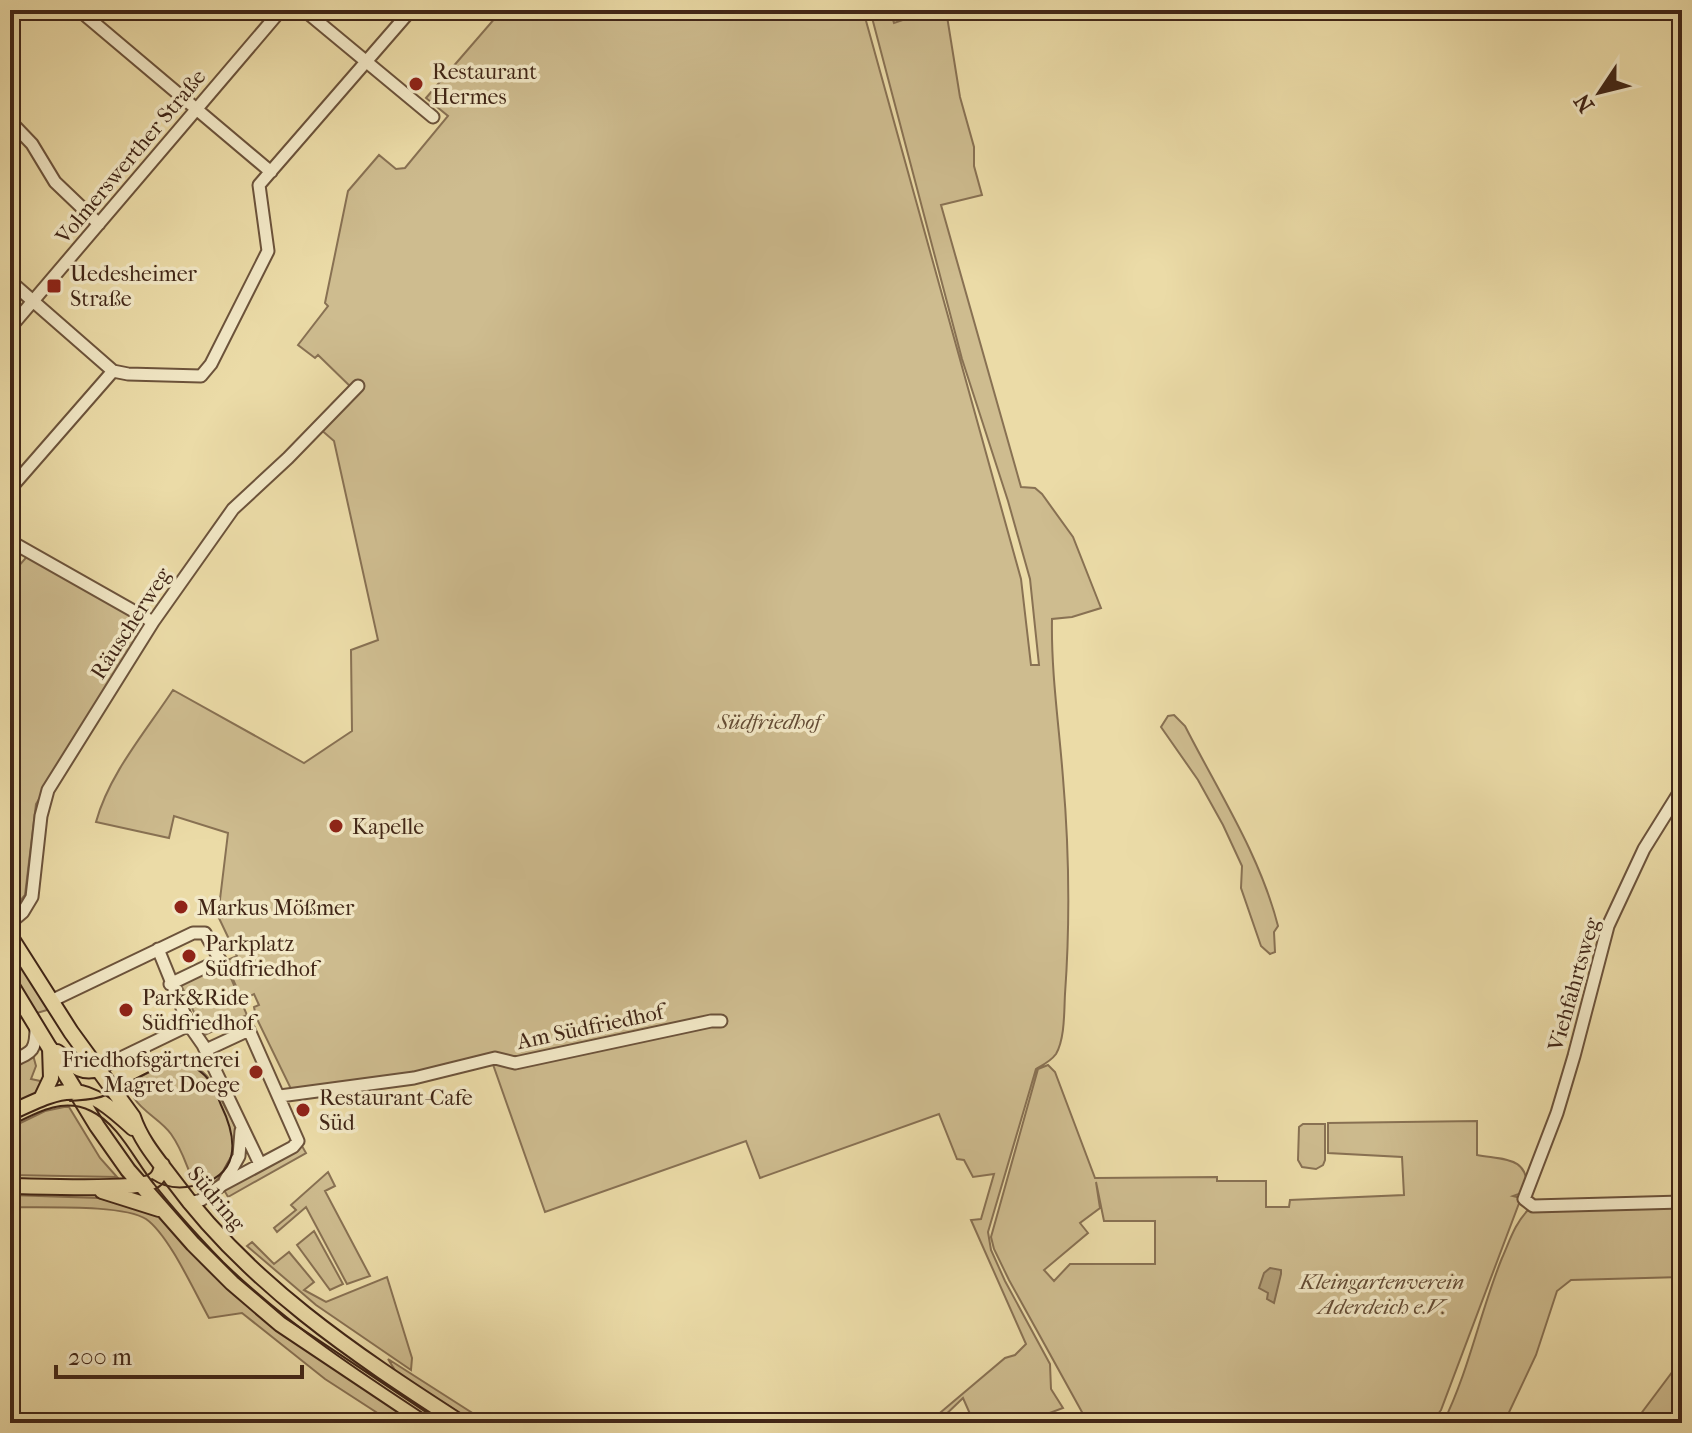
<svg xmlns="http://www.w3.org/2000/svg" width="1692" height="1433" font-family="'IM FELL French Canon',serif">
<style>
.green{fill:#cebc8f;stroke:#887153;stroke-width:2;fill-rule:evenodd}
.water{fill:#b19d76;stroke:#846d50;stroke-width:2}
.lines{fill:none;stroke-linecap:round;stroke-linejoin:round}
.minor-casing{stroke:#6c533b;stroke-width:15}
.major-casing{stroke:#412617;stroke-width:18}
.minor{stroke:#f2e8c6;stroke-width:11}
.major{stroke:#ebdba7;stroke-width:14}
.tram{stroke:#412617;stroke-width:2}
.poi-dot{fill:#8f2418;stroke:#f2e8c6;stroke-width:3}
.labels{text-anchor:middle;stroke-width:7;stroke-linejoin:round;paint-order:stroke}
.poi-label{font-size:22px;fill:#412617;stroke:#f2e8c6;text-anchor:start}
.street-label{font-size:22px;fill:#412617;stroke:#f2e8c6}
.park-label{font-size:22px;font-style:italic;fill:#644c35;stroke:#f2e8c6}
</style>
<rect width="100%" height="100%" fill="#ebdba7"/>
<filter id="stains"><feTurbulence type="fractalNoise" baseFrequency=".0025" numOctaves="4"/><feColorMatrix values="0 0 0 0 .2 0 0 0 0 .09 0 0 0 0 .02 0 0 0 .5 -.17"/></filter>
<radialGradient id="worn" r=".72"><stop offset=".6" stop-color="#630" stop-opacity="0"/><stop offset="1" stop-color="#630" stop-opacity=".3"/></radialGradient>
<path class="green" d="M502,10H863L1021,579L1031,665H1039L1030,579L1008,501L962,359L870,10H890L894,23L932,10H946L960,97L974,147V166L982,195L941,205L1021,487L1035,488L1042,494L1073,537L1101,608L1072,617L1052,619C1051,673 1059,725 1063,778C1069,848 1070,924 1065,994C1064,1012 1065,1038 1056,1054C1051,1061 1043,1065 1036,1069L988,1232L991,1250L1005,1281L1050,1364L1051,1389L1063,1408L1023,1423H974L963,1398L937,1423H928L1005,1358L1015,1355L1026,1344L971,1220L981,1219L994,1174L973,1177L964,1160L957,1159L939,1114L760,1178L746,1141L545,1212L490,1056L459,1066L292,1091L256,1017L254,1007L259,1005L254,994L242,1000L225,961L237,956L218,916L228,833L174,816L169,838L96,822C109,774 146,731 173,690L304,763L352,731L351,650L378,640L334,441L319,428L355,391L318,355L315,358L298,345L328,306L325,303L348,191L379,155L396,169L405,168L448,116L426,98Z
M30,553L146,623L36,804L25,895L11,912L10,576Z
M1174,715L1185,726C1218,791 1260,855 1278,926L1274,932L1275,952L1270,954L1261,946L1241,888L1242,866L1223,825L1198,780L1161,727L1168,716Z
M10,946L48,1010H47L37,1013L10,969Z
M224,962L247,1015L205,1035L180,983Z
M33,1055L36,1066L31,1079L45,1082C38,1096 23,1100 10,1107V1065Z
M179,1061C204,1066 213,1081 223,1103C227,1111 235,1124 236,1130C241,1158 221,1180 200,1193C187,1173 186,1155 171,1134C161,1120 144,1113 134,1098L139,1090L137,1083L129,1086L127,1083L160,1067Z
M1048,1065L1055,1072L1095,1178L1217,1177V1181H1266V1207H1289L1290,1200L1404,1195L1402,1157L1328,1153V1123L1477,1121V1155C1504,1160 1529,1156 1527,1191L1513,1196L1521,1198L1441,1410L1431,1423H1088L1009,1280L994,1249L991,1237L1038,1069ZM1096,1182L1104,1221H1155V1264H1070L1054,1281L1044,1270L1088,1233L1080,1223L1100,1208Z
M64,1107H69L100,1158L117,1177L10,1175V1128L45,1111Z
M1303,1124H1325V1160L1323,1165L1316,1169L1302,1167L1298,1160L1299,1127Z
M302,1146L306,1153L228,1197L224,1190Z
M328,1172L335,1186L325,1191L370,1276L347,1284L306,1207L277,1232L274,1228L296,1210L291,1205Z
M10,1195L98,1198L155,1211L204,1261L419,1423H393L325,1379L242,1313L209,1318C195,1293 169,1235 146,1219C123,1204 40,1208 10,1207Z
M1682,1205V1277L1571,1280L1557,1291L1536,1355L1504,1423H1443C1469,1371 1480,1312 1502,1258C1510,1240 1515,1223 1529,1209Z
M314,1231L343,1284L330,1290L297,1245Z
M252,1242L274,1264L289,1252L314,1282L304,1290L326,1302L387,1277L412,1358L411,1370L316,1305L247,1246Z
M388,1359L488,1423H475L396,1372Z
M1682,1359V1423H1634Z"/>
<path class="water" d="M1270,1268L1281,1270V1274L1274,1303L1267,1299L1268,1293L1259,1288L1264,1273Z"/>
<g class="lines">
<defs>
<path id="minor" d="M79,10L271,172
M304,10L433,117
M10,121L32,144L55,182L99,224
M10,281L113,371L128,374L201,376L211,364L268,251L259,185L411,10
M10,328L281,10
M10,489L113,371
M10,541L153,622
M1682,788L1644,849L1608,926L1574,1056L1557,1113L1524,1199L1533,1206L1682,1202
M10,923L23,912L32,897L41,816L48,790L153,622L233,509L288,458L358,386
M158,949L189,1025L203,1045L260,1164
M51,1001L193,933H205L220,960L170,984
M10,1062C32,1052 36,1052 36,1027
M98,1069L189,1025
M280,1096L414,1078L495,1058L515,1063L711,1021H721
M225,1181L239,1156L241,1131
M189,1203L201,1200L222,1185L293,1147L298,1141L249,1030L206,1050"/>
<path id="major" d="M10,936L71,1032L133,1117C141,1141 157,1159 172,1179C248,1283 354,1354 461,1423
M10,983L97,1126L128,1170L193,1244L232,1283L280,1324L428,1423
M57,1052C71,1062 79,1075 98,1069
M42,1097L51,1078L50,1048
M10,1113C71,1084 82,1081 133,1128
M10,1186C33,1186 139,1191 153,1181C159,1178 161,1172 162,1165
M102,1191L159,1209"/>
</defs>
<use href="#minor" class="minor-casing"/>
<use href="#major" class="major-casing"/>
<use href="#minor" class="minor"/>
<use href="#major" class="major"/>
<path class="tram" d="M70,1101C82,1100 95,1100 106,1095C134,1083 173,1047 202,1073C212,1081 216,1093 221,1105C238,1140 241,1177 193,1186C178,1189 165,1188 152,1179
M10,1126C36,1113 62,1097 91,1111C119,1124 135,1161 154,1184C175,1211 199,1237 223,1262C288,1325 363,1374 438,1423"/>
</g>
<g class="poi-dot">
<circle cx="416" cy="84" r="8"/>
<rect x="46" y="278" width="16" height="16" rx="4"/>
<circle cx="336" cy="826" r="8"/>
<circle cx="181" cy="907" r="8"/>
<circle cx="189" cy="956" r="8"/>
<circle cx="126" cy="1010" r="8"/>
<circle cx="256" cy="1072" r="8"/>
<circle cx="303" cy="1110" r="8"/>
</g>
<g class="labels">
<g class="poi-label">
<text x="432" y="79">Restaurant<tspan x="432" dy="25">Hermes</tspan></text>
<text x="70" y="281">Uedesheimer<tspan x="70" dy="25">Straße</tspan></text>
<text x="352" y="834">Kapelle</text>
<text x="197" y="915">Markus Mößmer</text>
<text x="205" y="951">Parkplatz<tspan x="205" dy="25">Südfriedhof</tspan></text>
<text x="142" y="1005">Park&amp;Ride<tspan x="142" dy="25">Südfriedhof</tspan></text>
<text x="240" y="1067" text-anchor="end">Friedhofsgärtnerei<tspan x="240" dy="25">Magret Doege</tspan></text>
<text x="319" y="1105">Restaurant-Cafe<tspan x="319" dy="25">Süd</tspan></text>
</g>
<g class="street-label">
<text transform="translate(130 156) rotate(-50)" y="8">Volmerswerther Straße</text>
<text transform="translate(130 623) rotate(-57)" y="8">Räuscherweg</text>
<text transform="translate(1573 984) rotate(-74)" y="8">Viehfahrtsweg</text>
<text transform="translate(590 1026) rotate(-12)" y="8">Am Südfriedhof</text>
<text transform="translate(217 1198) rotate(50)" y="8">Südring</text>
</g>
<g class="park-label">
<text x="769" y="729">Südfriedhof</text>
<text x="1382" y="1289">Kleingartenverein<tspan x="1382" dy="25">Aderdeich e.V.</tspan></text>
</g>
</g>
<rect width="1692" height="1433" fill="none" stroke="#ebdba7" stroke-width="40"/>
<rect x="12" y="12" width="1668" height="1409" fill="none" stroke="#412617" stroke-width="4"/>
<rect x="20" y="20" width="1652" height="1393" fill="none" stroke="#412617" stroke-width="2"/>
<g transform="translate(1600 92) rotate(235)" stroke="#f2e8c6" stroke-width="6" paint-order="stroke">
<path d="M0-6L14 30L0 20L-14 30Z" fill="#412617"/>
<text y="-12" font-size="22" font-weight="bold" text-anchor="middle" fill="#412617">N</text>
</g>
<path d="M56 1365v12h246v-12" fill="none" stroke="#412617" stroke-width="4"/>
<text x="68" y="1365" font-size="24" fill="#412617" stroke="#f2e8c6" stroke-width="6" paint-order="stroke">200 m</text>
<rect width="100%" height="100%" filter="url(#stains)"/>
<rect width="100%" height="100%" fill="url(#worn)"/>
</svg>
